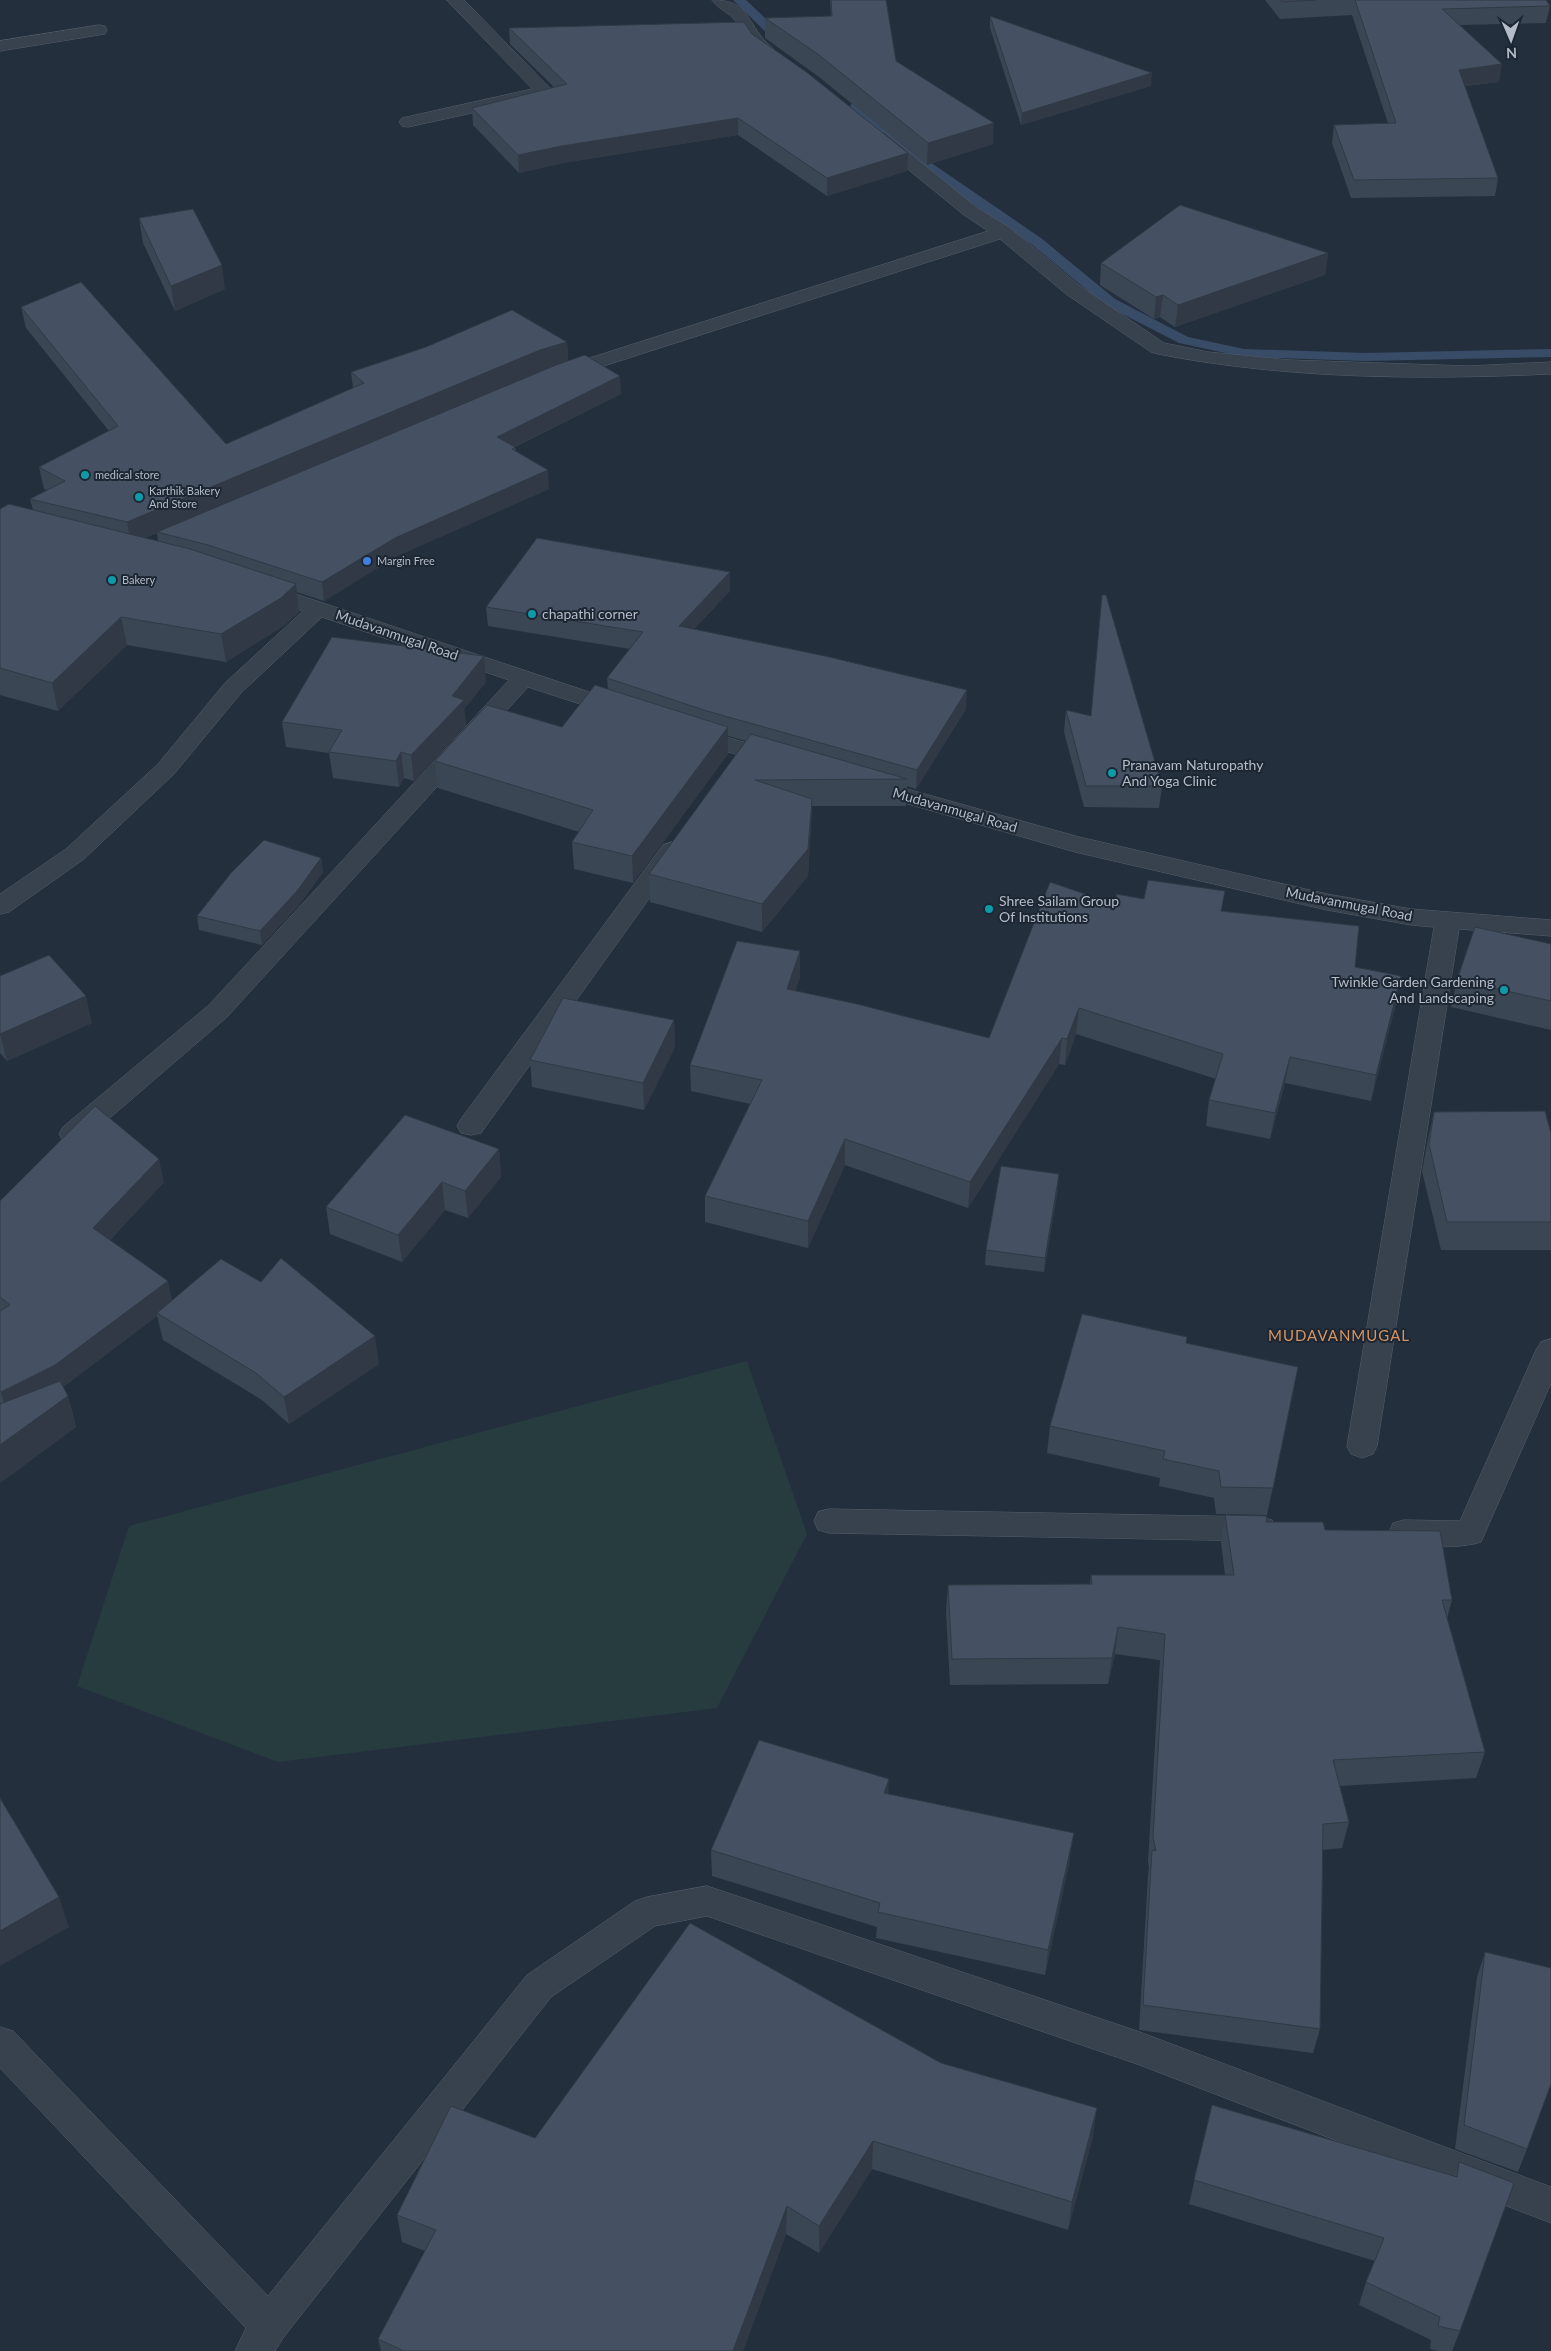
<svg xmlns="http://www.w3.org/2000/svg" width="1551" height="2351" font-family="Lato,sans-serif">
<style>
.green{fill:#263c3f}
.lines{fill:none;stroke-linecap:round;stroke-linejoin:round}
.stream{fill:#394c67;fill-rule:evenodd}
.minor-casing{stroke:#565f6c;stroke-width:1}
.minor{fill:#38414e;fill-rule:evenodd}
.wall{fill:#3b4654;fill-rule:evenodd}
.shaded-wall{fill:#303945}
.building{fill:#455162;stroke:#303945}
.culture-dot{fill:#0f9aa8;stroke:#1d2633;stroke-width:2}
.shop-dot{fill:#3f7fe0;stroke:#1d2633;stroke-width:2}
.labels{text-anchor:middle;stroke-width:4;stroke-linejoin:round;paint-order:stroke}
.far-poi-label{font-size:11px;fill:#b4bcc9;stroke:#1d2633;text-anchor:start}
.poi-label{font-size:14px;fill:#b4bcc9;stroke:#1d2633;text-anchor:start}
.street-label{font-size:14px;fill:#b4bcc9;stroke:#1d2633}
.neighbourhood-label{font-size:15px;letter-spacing:1px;fill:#d59563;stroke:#1d2633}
</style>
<rect width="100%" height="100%" fill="#242f3e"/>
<path class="green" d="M747,1361L807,1534L717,1708L278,1762L77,1686L129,1526Z"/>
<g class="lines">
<path class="stream" d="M733,0H746L787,39L789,42L787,45H779Z
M856,102L860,103L927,160L1041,238L1115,299L1188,337L1244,349L1365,353L1551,349V357L1365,361L1244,357L1179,343L1105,305L1031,244L917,166L852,109L850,106L852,103Z"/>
<defs>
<path id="minor" d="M447,0H464L550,88L553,92L550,96L408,127L402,126L399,122L402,118L532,89Z
M712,0C747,0 745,17 764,40C767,44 772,46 775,51L773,55C751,60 745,30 733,18C726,11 717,8 712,0Z
M99,25L105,26L107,30L105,34L0,51V41Z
M878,131L884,132L976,207L1010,228L1080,286L1164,343L1208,352L1289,360L1469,366L1551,362V374C1422,380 1285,379 1158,354L1151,352L1066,294L1000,239L566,378H552L549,374L552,370L988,231L964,215L872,140L869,136L872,132Z
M263,583L628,705L632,710L628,715L620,717L528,687L227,1017L83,1141L73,1143L63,1141L59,1134L63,1127L209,1005L509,680L322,617L241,693L174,774L84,859L9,912L0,914V894L66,849L158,764L225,683L303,611L255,595L252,590L255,585Z
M691,727L785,754L789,759L785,764L777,766L683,739L679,734L683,729Z
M871,779L1079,837L1327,894L1411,909L1551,920V936L1459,929L1377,1446L1373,1454L1362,1458L1351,1454L1347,1446L1434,927L1411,925L1327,910L1075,852L863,791L859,786L863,781Z
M672,842L681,845L684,850L481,1133L471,1135L461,1133L457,1126L461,1119L663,845Z
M1551,1339V1383L1481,1542C1460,1549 1414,1548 1393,1541L1389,1532L1393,1523L1404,1520L1460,1521L1536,1350L1541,1342Z
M829,1509L1261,1517L1272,1520L1276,1529L1272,1538L1261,1541L829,1533L818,1530L814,1521L818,1512Z
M707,1886L1137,2031L1551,2187V2223L1137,2064L707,1916L655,1926L551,1997L283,2338L275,2351H235L246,2328L0,2068V2027L13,2031L268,2296L527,1975L635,1901L647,1897Z"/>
</defs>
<use href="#minor" class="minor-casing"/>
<use href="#minor" class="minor"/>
</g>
<path class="wall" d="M830,0H886L896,61L993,144L927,165L819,77L765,38V18L831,16Z
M1265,0H1546L1550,6L1546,23L1460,25L1499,82L1465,86L1498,178L1495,196L1351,198L1332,143L1334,125L1388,123L1352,15L1280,19Z
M990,16L1151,86L1021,125L990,28Z
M509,28L752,34L907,171L827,196L738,135L563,163L519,173L473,125L472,108L554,87L510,44Z
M139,218L225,289L175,311L143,243Z
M1328,253L1325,275L1175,327L1160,317L1154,319L1100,285L1101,263Z
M21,307L226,444L353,388L351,372L567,342L568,361L621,394L515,447L516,451L549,489L397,556L324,601L297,592L299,612L285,625L226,662L127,645L58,711L0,695V509L33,510L30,499L47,490L44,489L39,467L109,431L26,328ZM157,533L158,541L145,538Z
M730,591L694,629L966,709L916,789L907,786L906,806H812L811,826L808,876L762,932L650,902L649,874L746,741L728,736V754L633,883L574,869L572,842L579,832L438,788L435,761L562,727L608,689L607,678L630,649L488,626L486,607Z
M486,682L464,709L466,725L414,781L404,778L399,787L333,778L329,753L286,747L282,722Z
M1066,710L1162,786L1159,808L1084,807L1064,732Z
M321,858L323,872L299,905L262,945L199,930L197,916Z
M1116,894L1144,899L1222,911L1355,967L1396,1003L1371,1101L1285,1083L1270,1139L1206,1126L1209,1100L1216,1079L1076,1034L1065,1065L1059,1064L968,1208L845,1165L808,1248L705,1222V1196L750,1104L691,1091L690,1065L800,951V977L795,991L989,1038L1115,904Z
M1551,944V1030L1451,1007L1457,980Z
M0,976L92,1023L7,1061L0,1053Z
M674,1020L675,1047L644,1110L532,1087L530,1060Z
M1434,1112L1551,1133V1250H1441L1422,1171L1428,1139Z
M499,1149L501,1177L468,1218L445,1210L402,1262L330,1234L326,1207Z
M164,1182L110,1240L172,1300L379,1364L289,1424L262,1400L163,1340L157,1316L63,1387L68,1396L76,1427L0,1483V1201Z
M1058,1188L1044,1272L985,1265L986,1250Z
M1186,1343L1298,1367L1267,1515L1216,1514L1214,1498L1159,1486L1160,1478L1047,1453L1050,1426Z
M1225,1515L1266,1522L1325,1530L1452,1600L1447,1619L1485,1752L1476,1778L1340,1786L1349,1822L1342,1848L1323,1850L1320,2029L1313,2053L1139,2030L1148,1876L1149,1867L1148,1862L1160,1660L1115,1654L1108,1684L950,1685L946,1612L948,1585L1090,1584L1091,1575H1225L1221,1542Z
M888,1794L1070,1859L1045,1975L876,1938L877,1927L712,1876L711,1850Z
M1485,1952L1527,2149L1518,2172L1455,2149L1477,1977Z
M941,2063L1093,2136L1068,2230L872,2169L819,2253L786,2234L743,2351H381L378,2339L425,2251L402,2242L397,2215L535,2138Z
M1212,2105L1454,2176L1459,2162L1460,2331L1452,2351H1438L1430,2349L1431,2340L1359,2305L1366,2282L1375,2261L1189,2204Z"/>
<path class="shaded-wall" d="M1502,64L1499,82L1456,87L1459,70Z
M1152,73L1151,86L1021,125L1022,113Z
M738,118V135L563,163L519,173L518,155L562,146Z
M994,123L993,144L927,165L928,143Z
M908,153L907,171L827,196V178Z
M1328,253L1325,275L1175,327L1178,305Z
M222,265L225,289L175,311L171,286Z
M1163,295L1160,317L1154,319L1156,297Z
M567,342L568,363L157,532V533L131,544L127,522L540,350Z
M620,376L621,394L498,455L497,437Z
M548,470L549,489L397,556L324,601L322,582L395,538Z
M730,572V591L679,645V626Z
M296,584L299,612L285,625L226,662L221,634Z
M121,617L127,645L58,711L52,683Z
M484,656L486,682L464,709L466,725L414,781L411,755L452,696Z
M967,690L966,709L916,789L917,770Z
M728,727V754L633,883L632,856Z
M401,752L404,778L399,787L396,761Z
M812,799L811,826L808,876L762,932V904Z
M321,858L323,872L299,905L262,945L260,931Z
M800,951V977L787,1015V989Z
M1401,976L1396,1003L1371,1101L1376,1075Z
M86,996L92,1023L7,1061L0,1034Z
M1079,1008L1076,1034L1065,1065L1067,1039Z
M674,1020L675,1047L644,1110L643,1083Z
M1062,1038L1059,1064L968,1208L970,1182Z
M1290,1057L1285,1083L1270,1139L1275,1113Z
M845,1139V1165L808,1248V1221Z
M499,1149L501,1177L468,1218L465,1191Z
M159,1159L164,1182L99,1251L93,1228Z
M1059,1174L1058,1188L1044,1272L1045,1258Z
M442,1182L445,1210L402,1262L398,1235Z
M168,1281L173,1304L157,1313V1316L61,1388L8,1415L1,1392Z
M375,1336L379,1364L289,1424L284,1397Z
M1298,1367L1293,1394L1267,1515L1273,1488Z
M68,1396L76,1427L0,1483V1445Z
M1118,1627L1115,1654L1108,1684L1112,1658Z
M889,1779L888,1805L884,1793Z
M1074,1833L1070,1859L1045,1975L1048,1950Z
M59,1897L69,1927L0,1966V1931Z
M1097,2108L1093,2136L1068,2230L1072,2202Z
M873,2141L872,2169L819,2253V2226Z
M787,2206L786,2234L743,2351H733Z"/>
<path class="building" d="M831,0H886L896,61L994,123L928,143L819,55L765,18L832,16Z
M1281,0H1316L1282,2Z
M1355,0H1546L1550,6L1442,9L1502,64L1459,70L1498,178L1354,180L1334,125L1396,123Z
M990,16L1152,73L1022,113Z
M744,22L752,34L805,71L908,153L827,178L738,118L562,146L518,155L472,108L567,84L509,28Z
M1180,205L1328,253L1178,305L1163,295L1156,297L1101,263Z
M193,209L222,265L171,286L139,218Z
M81,282L226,444L364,383L351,372L426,347L512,310L567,342L540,350L127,522L30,499L65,481L39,467L118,426L21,307Z
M585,355L620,376L497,437L515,447L512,449L548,470L395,538L322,582L208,545L157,532L556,365Z
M9,504L190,549L296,584L281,598L221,634L121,617L52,683L0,668V509Z
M537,538L730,572L679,626L825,656L967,690L917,770L707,711L607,678L643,632L486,607Z
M1102,595H1106L1162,786H1086L1066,710L1091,716Z
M332,637L484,656L452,696L464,700L411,755L401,752L396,761L329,752L342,730L282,722Z
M595,685L728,727L632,856L572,842L593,810L435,761L487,705L562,727Z
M751,734L907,779L755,780L812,799L808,849L762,904L649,874Z
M264,840L321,858L297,891L260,931L197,916L231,873Z
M1148,880L1225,891L1221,911L1359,926L1355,967L1401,976L1376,1075L1290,1057L1275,1113L1209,1100L1223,1054L1079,1008L1067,1039L1062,1038L970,1182L845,1139L808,1221L705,1196L762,1080L690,1065L737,941L800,951L787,989L857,1004L989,1038L1050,882L1120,906L1116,894L1144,899Z
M1475,927L1551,944V1001L1457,980Z
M49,955L86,996L0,1034V976Z
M563,998L674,1020L643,1083L530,1060Z
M95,1106L159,1159L93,1228L168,1281L55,1365L1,1392L0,1390V1311L10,1305L0,1297V1201Z
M1545,1111L1551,1133V1222H1447L1429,1144L1434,1112Z
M405,1115L499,1149L465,1191L442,1182L398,1235L326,1207Z
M1001,1166L1059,1174L1045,1258L986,1250Z
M281,1258L375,1336L284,1397L256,1373L157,1313L221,1259L261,1282Z
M1082,1314L1187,1337L1186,1343L1298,1367L1273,1488L1221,1487L1219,1471L1163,1459L1165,1451L1050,1426Z
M60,1381L68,1396L0,1445V1404Z
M1225,1515L1267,1516L1266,1522H1323L1325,1530L1440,1531L1452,1600H1442L1485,1752L1333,1760L1349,1822L1323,1824L1320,2029L1143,2005L1152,1850L1156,1851L1153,1837L1165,1634L1118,1627L1112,1658L952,1659L948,1585L1092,1584L1091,1575H1234Z
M759,1740L889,1779L884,1793L1074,1833L1048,1950L878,1912L880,1903L711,1850Z
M0,1798L59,1897L0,1931Z
M690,1923L941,2063L1097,2108L1072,2202L873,2141L819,2226L787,2206L733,2351H404L378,2339L436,2230L397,2215L451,2106L535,2138Z
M1485,1952L1551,1968V2084L1527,2149L1464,2125Z
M1212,2105L1457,2177L1459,2162L1514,2183L1460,2331L1438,2326L1440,2317L1366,2282L1384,2238L1194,2180Z"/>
<g class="culture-dot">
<circle cx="85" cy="475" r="5"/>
<circle cx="139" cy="497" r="5"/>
<circle cx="112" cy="580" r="5"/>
<circle cx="532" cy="614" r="5"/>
<circle cx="1112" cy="773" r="5"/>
<circle cx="989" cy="909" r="5"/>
<circle cx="1504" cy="990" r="5"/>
</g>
<circle class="shop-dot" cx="367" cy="561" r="5"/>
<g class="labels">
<g class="far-poi-label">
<text x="95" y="479">medical store</text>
<text x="149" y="495">Karthik Bakery<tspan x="149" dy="13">And Store</tspan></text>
<text x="377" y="565">Margin Free</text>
<text x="122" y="584">Bakery</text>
</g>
<g class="poi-label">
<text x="542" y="619">chapathi corner</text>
<text x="1122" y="770">Pranavam Naturopathy<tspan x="1122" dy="16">And Yoga Clinic</tspan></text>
<text x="999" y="906">Shree Sailam Group<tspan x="999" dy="16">Of Institutions</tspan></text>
<text x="1494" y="987" text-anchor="end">Twinkle Garden Gardening<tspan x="1494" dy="16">And Landscaping</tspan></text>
</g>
<g class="street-label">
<text transform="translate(397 635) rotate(19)" y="5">Mudavanmugal Road</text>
<text transform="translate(955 810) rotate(16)" y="5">Mudavanmugal Road</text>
<text transform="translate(1349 904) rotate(11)" y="5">Mudavanmugal Road</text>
</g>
<g class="neighbourhood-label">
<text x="1339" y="1341">MUDAVANMUGAL</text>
</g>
</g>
<g transform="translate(1511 40) rotate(178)" stroke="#1d2633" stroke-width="4" paint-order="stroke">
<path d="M0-4L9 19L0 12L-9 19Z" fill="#b4bcc9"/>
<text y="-8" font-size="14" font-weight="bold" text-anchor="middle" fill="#b4bcc9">N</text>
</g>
</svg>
